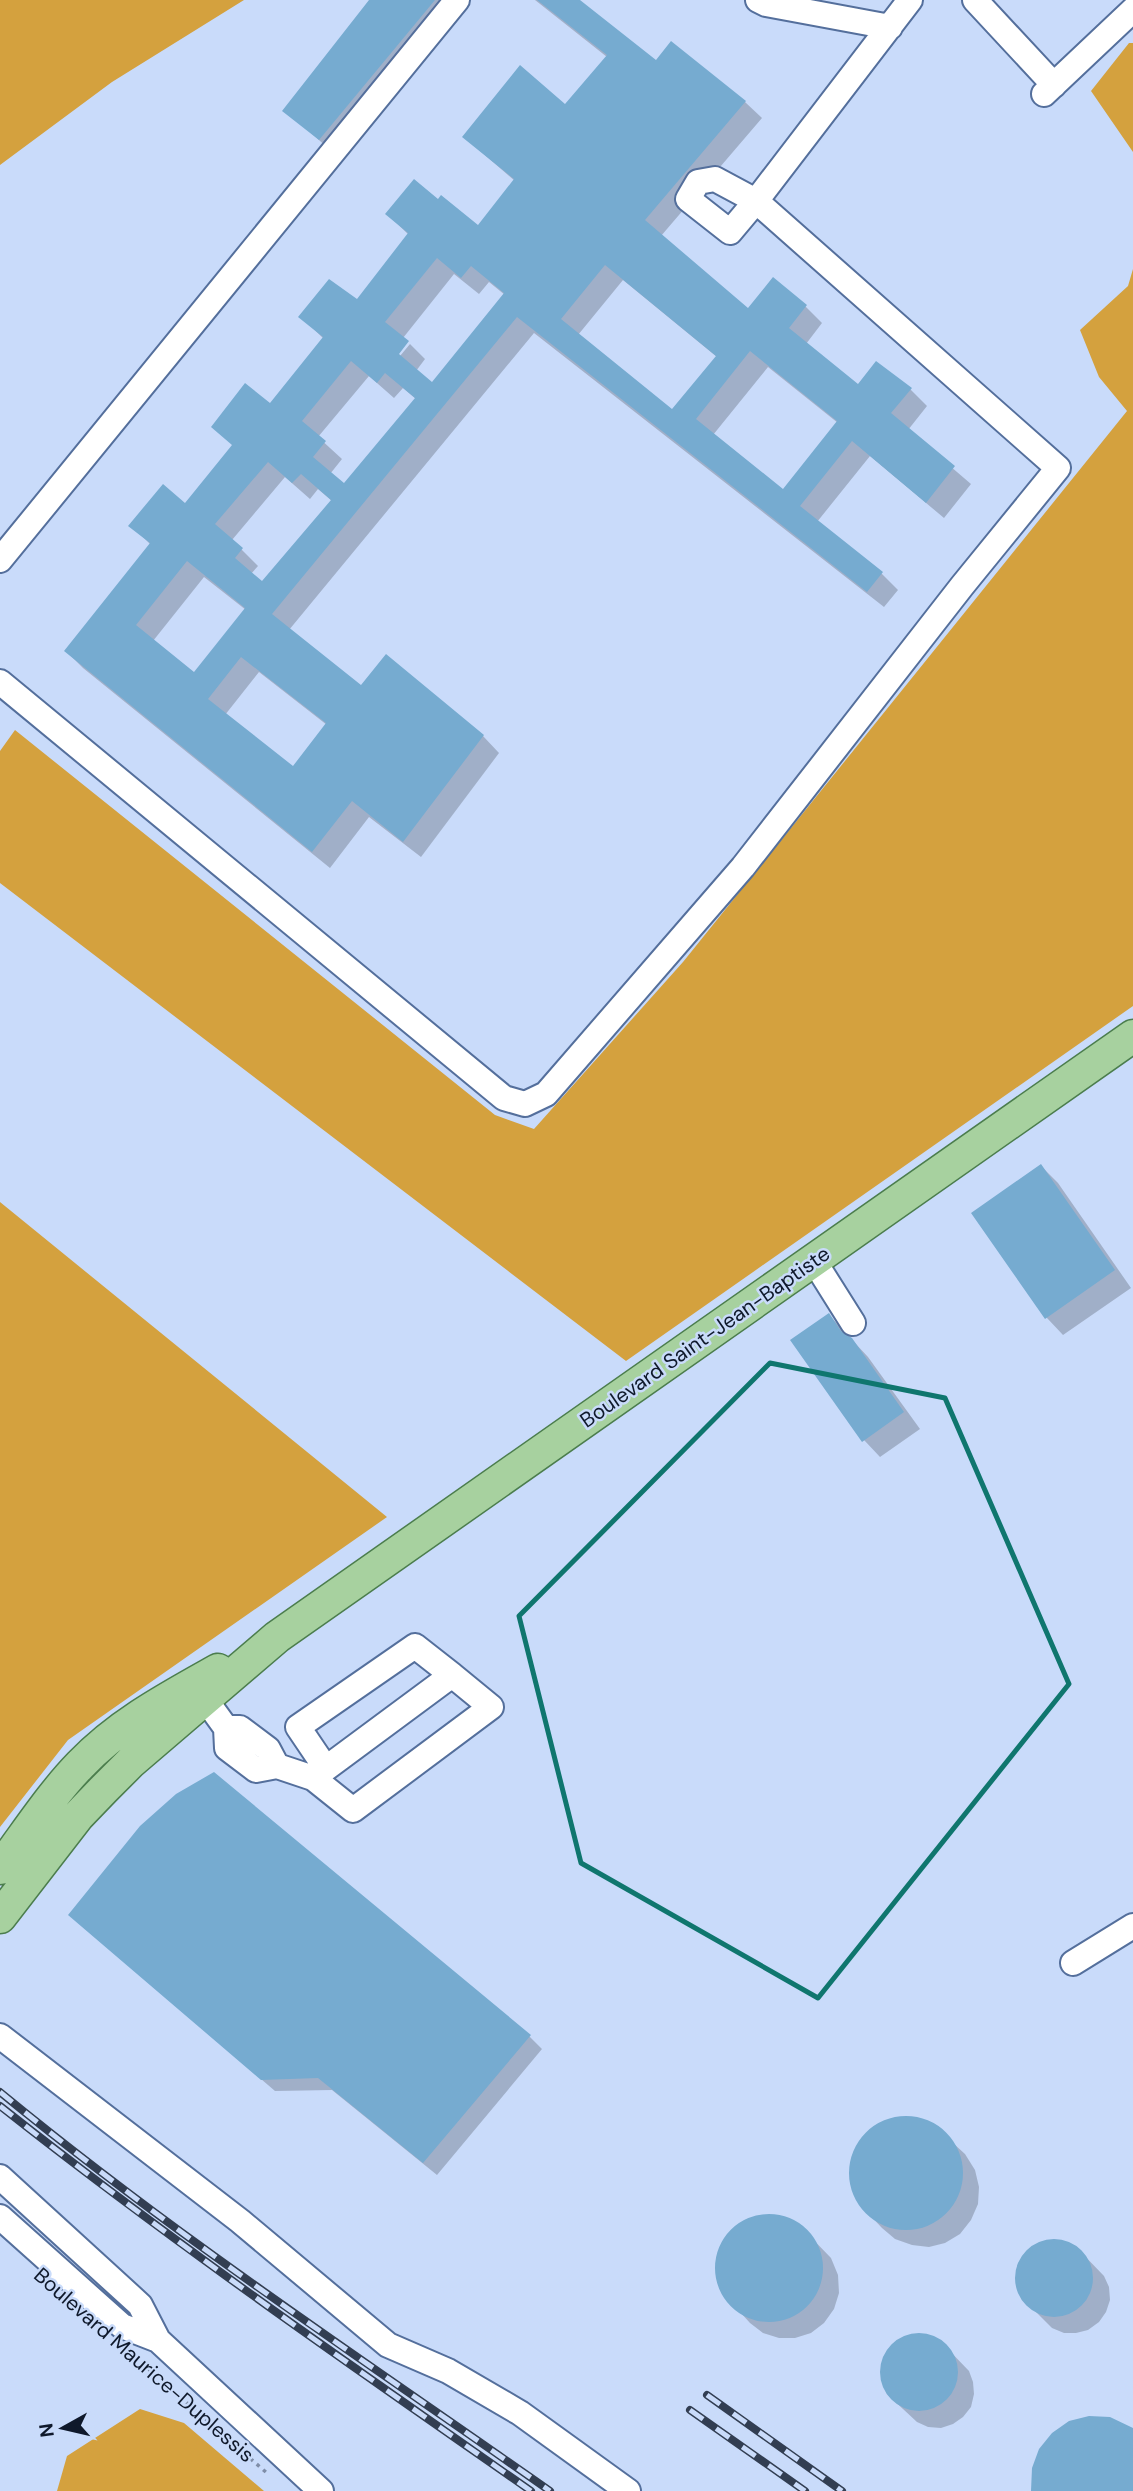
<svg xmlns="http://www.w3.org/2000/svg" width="1133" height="2491" font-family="'DM Sans',sans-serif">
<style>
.forest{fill:#d4a13e}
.shadow{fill:#0003;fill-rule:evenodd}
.building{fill:#76abd0;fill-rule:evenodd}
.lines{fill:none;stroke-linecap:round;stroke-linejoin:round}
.minor-casing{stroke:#546f9c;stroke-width:28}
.major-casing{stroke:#4b7d4d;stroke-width:35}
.path{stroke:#7f8ea8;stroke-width:3.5;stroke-dasharray:3.5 5;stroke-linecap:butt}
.minor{stroke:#fff;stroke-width:24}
.major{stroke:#a7d19f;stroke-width:32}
.rail-casing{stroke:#323e52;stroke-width:8}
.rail{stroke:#c9dbfa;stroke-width:5;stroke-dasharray:16;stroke-linecap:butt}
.marked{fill:none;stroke:#0f766e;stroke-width:5;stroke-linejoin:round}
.labels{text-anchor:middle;stroke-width:5;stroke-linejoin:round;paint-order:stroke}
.street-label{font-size:21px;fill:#0f192b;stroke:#c9dbfa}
</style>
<rect width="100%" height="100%" fill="#c9dbfa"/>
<path class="forest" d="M0,0H244L112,82L0,165Z
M1129,43H1133V152L1091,91Z
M1133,269V1006L626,1361L0,883V751L15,730L495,1115L534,1129L683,962L1127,411L1099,377L1080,330L1128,286Z
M0,1202L387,1517L68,1740L0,1827Z
M140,2409L184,2423L264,2491H57L67,2456Z"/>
<path class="shadow" d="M371,0H465L337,156L285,110Z
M535,0H577L656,63L745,102L762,118L661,236L748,311L805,306L822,323L806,344L859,387L910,389L927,406L908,430L971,484L944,518L870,456L817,522L881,573L898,590L884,607L534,333L289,630L361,688L483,736L499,753L421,857L369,817L330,868L83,668L66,651L151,545L131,525L185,505L234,446L213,426L270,405L324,339L301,317L357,301L409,235L387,214L438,201L478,228L515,181L464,137L565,106L607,57ZM454,274L479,294L489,282L505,295L433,384L416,371L425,359L410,344L395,362L392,360L403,338ZM623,280L717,357L672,412L578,335ZM768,367L838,423L783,491L713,435ZM369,376L394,398L403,388L416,399L344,485L330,474L342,459L318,437ZM285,477L310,499L318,489L332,501L262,584L251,574L258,566L232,540ZM204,577L246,610L195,675L153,641ZM259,672L327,725L293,768L225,715Z
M1041,1166L1058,1183L1131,1288L1063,1335L1047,1318L973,1214Z
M829,1315L868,1357L920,1429L880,1457L864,1440Z
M83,1927L529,2036L542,2049L437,2175L332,2090L275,2091Z
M914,2118L932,2124L965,2154L975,2170L979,2187L978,2204L971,2220L960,2234L945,2243L929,2247L912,2245L895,2239L882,2228L865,2210L854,2194L850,2175L853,2156L862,2139L877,2126L895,2119Z
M767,2215L785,2218L801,2227L831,2258L838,2275L839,2293L834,2309L824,2323L811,2333L795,2338H779L763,2333L750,2323L722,2292L717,2276V2260L722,2243L734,2228L749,2219Z
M1056,2240L1068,2243L1078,2249L1104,2276L1109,2287L1110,2300L1106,2312L1099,2322L1088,2330L1076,2333H1064L1052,2328L1025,2301L1019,2290L1017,2278L1018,2266L1024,2255L1033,2247L1044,2242Z
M921,2335L933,2337L943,2344L969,2371L973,2382L974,2394L971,2407L963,2417L953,2424L941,2428L928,2427L917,2422L889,2396L883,2384L881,2372L883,2361L889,2350L898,2341L909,2336Z"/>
<path class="building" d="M369,0H435L319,140L282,111Z
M537,0H580L656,60L671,41L746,101L645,220L748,308L773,277L807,305L789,328L858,384L876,361L912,388L891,413L955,466L926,503L852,441L800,506L883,572L867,592L517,317L272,614L361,685L386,654L484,735L403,842L352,801L312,852L64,651L150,543L128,526L163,484L185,503L232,445L211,427L245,383L270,403L323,337L298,317L329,279L357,299L408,233L385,214L414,179L438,199L441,195L478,225L514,179L462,137L520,65L565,104L607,55ZM437,258L461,278L471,266L504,293L432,382L399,354L409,341L385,322ZM605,265L716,356L672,409L561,319ZM750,351L837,421L783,489L696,419ZM351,361L377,383L385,373L415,398L344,483L313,457L326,441L302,421ZM268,462L292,483L301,474L331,500L262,581L235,558L243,548L215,524ZM187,561L245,608L194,672L136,625ZM241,657L326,723L293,766L208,699Z
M1041,1164L1115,1270L1045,1319L971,1213Z
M829,1313L841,1331L852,1338L904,1412L862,1442L790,1340Z
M214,1772L531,2035L423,2163L318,2078L261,2080L68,1915L140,1826L176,1794Z
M849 2173a57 57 0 1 1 114 0a57 57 0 1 1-114 0Z
M715 2268a54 54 0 1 1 108 0a54 54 0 1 1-108 0Z
M1015 2278a39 39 0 1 1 78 0a39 39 0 1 1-78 0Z
M880 2372a39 39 0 1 1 78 0a39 39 0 1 1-78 0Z
M1089,2416L1110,2417L1133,2428V2491H1031L1032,2468L1039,2449L1052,2433L1069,2421Z"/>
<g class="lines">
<defs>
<path id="minor" d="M758,0L766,4L890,27
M975,0L1054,85
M1044,94L1133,10
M0,560L457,0
M0,682L504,1098L525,1104L546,1094L743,867L962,586L1058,468L756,201L715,179L698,182L688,199L730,232L756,201L910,0
M814,1261L853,1323
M205,1699L226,1728L227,1748L256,1770L277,1766L313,1778L452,1675L415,1646L298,1727L325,1767
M226,1728H240L268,1749L277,1766
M313,1778L353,1810L491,1707L452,1675
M1073,1963L1133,1926
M0,2036L240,2221L388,2345L448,2371L520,2413L628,2491
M0,2177L140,2305L158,2340L321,2491
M0,2217L122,2326L158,2340"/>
<path id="major" d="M0,1868C26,1834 50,1796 80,1765C119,1724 168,1698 218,1670
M0,1917L78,1816L104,1789L131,1762L277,1637L1133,1036"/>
</defs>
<use href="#minor" class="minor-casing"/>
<use href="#major" class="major-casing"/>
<path class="path" d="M129,2352L268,2474"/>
<use href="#minor" class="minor"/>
<use href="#major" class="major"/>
<defs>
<path id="rail" d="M0,2092C175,2236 365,2361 550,2491
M0,2106C172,2242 352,2366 531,2491
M707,2395L842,2491
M690,2410L805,2491"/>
</defs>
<use href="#rail" class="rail-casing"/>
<use href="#rail" class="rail"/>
</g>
<path class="marked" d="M770,1363L945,1398L1069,1684L818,1998L581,1863L519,1616Z"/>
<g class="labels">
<g class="street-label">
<text transform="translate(705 1337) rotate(-35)" y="7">Boulevard Saint-Jean-Baptiste</text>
<text transform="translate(144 2365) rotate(41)" y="7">Boulevard Maurice-Duplessis</text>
</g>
</g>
<g transform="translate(63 2428) rotate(262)" stroke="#c9dbfa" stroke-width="5" paint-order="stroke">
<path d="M0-5L12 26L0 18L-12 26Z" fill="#0f192b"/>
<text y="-10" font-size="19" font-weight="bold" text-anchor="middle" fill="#0f192b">N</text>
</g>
</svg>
